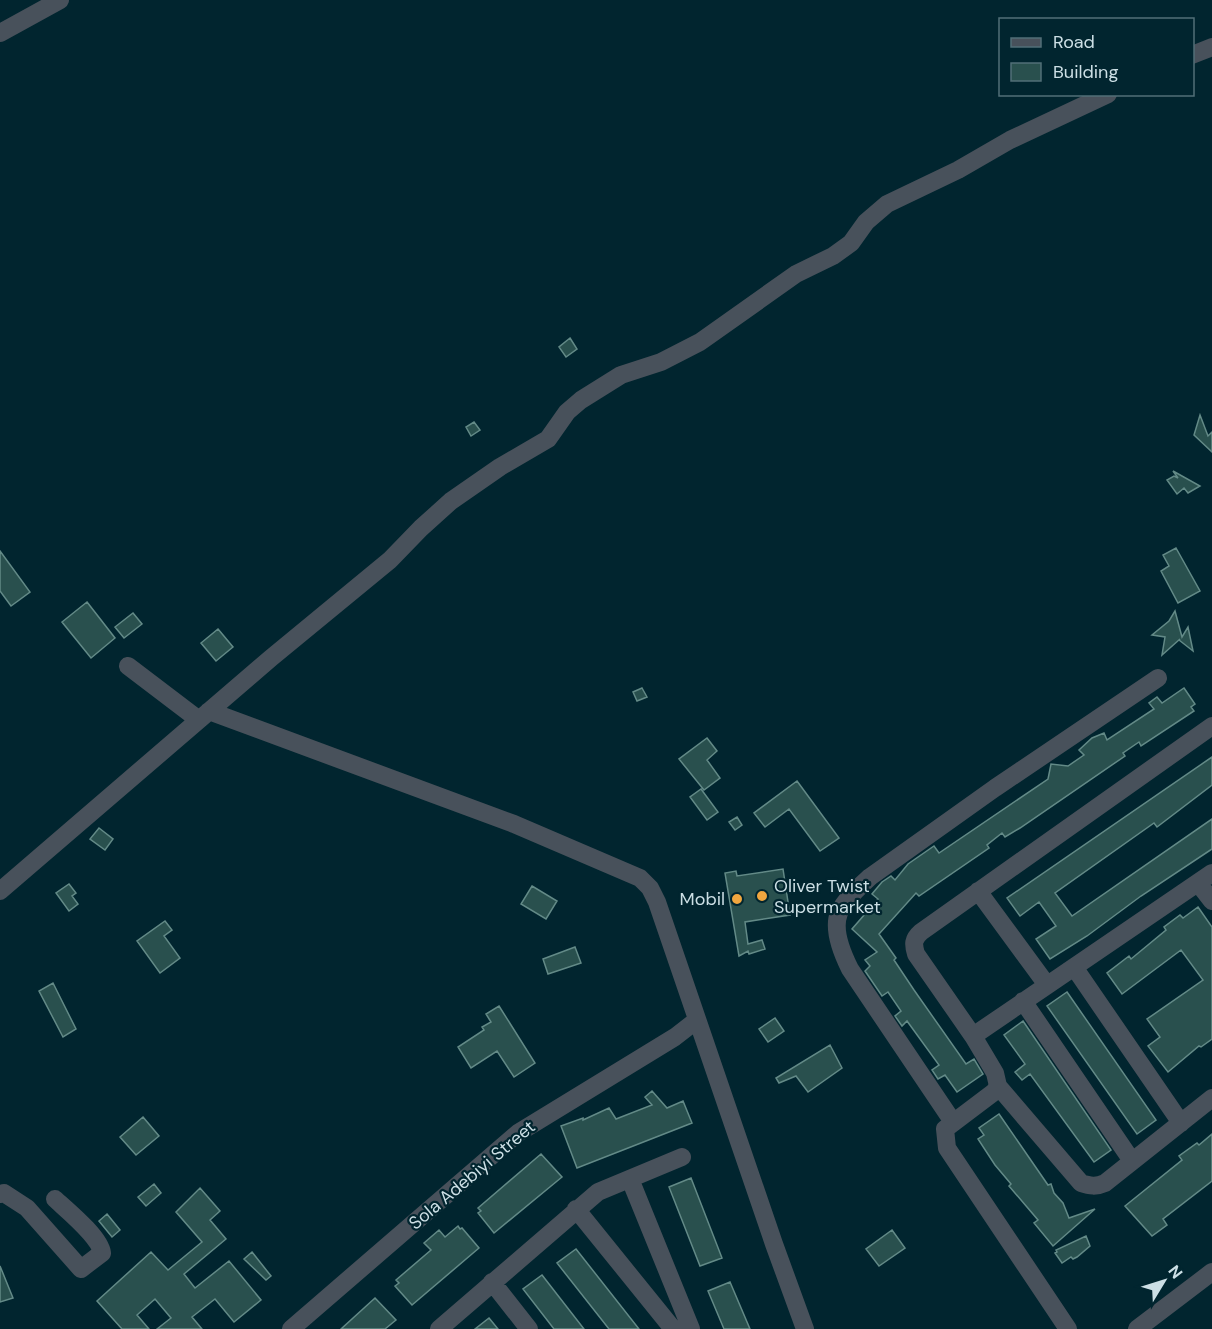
<svg xmlns="http://www.w3.org/2000/svg" width="1212" height="1329" font-family="'DM Sans',sans-serif">
<style>
.building{fill:#29504e;stroke:#638a87;stroke-width:1.5}
.lines{fill:none;stroke-linecap:round;stroke-linejoin:round}
.minor{stroke:#48515b;stroke-width:18}
.poi-dot{fill:#f0a63f;stroke:#01252f;stroke-width:2}
.labels{text-anchor:middle;stroke-width:4.5;stroke-linejoin:round;paint-order:stroke}
.poi-label{font-size:18px;fill:#ccdfe5;stroke:#01252f;text-anchor:start}
.street-label{font-size:18px;fill:#ccdfe5;stroke:#01252f}
</style>
<rect width="100%" height="100%" fill="#01252f"/>
<path class="building" d="M570,338L577,349L566,357L559,347Z
M1200,415L1208,436L1212,432V452L1194,435Z
M474,422L480,430L471,436L466,427Z
M1173,471L1200,486L1188,493L1184,488L1177,494L1167,480L1174,476L1178,478Z
M1176,548L1200,591L1178,603L1161,571L1169,566L1163,555Z
M0,551L30,592L11,606L0,591Z
M87,602L115,638L91,658L62,622Z
M1175,611L1182,637L1188,627L1193,651L1179,640L1180,639L1162,655L1165,637L1152,635L1169,621Z
M133,613L142,624L124,638L115,627Z
M218,629L233,647L216,661L201,643Z
M642,688L647,697L637,701L633,692Z
M1184,688L1195,704L1191,707L1194,711L1141,746L1139,742L1123,753L1125,756L1020,828L1005,837L1002,833L987,845L989,848L919,896L916,893L879,934L896,958L894,960L914,990L966,1064L974,1059L983,1074L957,1092L945,1075L938,1079L932,1070L939,1065L907,1021L902,1026L895,1016L901,1011L888,992L882,996L865,971L870,966L865,960L877,952L852,929L878,899L872,894L882,882L891,876L895,880L908,864L934,846L939,853L1048,779L1051,764L1068,766L1084,755L1079,750L1092,738L1104,733L1107,740L1154,709L1149,703L1157,697L1162,703Z
M707,738L717,751L707,760L720,778L704,790L679,759Z
M1212,757V785L1157,827L1154,823L1055,893L1072,916L1212,819V849L1141,896L1087,936L1050,959L1036,939L1056,926L1039,902L1020,916L1007,898Z
M797,781L839,838L820,851L789,809L765,827L754,813Z
M701,789L718,812L707,820L690,797Z
M737,817L742,825L735,830L729,822Z
M99,828L113,839L105,850L90,839Z
M783,869L790,915L745,922L748,944L762,940L765,949L749,954L748,951L739,956L725,873L736,871L737,876Z
M69,884L76,893L72,896L78,904L69,911L56,893Z
M532,886L557,901L546,919L521,904Z
M1198,907L1212,927V1039L1201,1047L1199,1046L1168,1072L1148,1046L1160,1037L1147,1019L1203,980L1181,950L1122,994L1107,973L1129,956L1131,959L1166,930L1164,927L1180,915L1183,918Z
M165,921L172,930L164,936L180,958L160,973L137,941Z
M575,947L581,963L548,974L543,959Z
M53,983L76,1029L63,1037L39,991Z
M1067,992L1156,1120L1137,1134L1047,1006Z
M499,1006L535,1063L514,1077L497,1051L471,1068L458,1047L484,1030L482,1027L491,1022L486,1014Z
M775,1018L784,1031L768,1042L759,1029Z
M1023,1021L1111,1150L1094,1162L1030,1074L1022,1080L1015,1072L1025,1064L1004,1035Z
M830,1045L842,1068L808,1092L796,1076L779,1083L776,1078Z
M652,1091L667,1108L683,1101L692,1123L577,1168L561,1126L583,1118V1120L609,1108L616,1119L652,1105L645,1097Z
M999,1114L1048,1185L1051,1184L1054,1193L1063,1203L1069,1218L1095,1209L1053,1246L1034,1223L1038,1220L1009,1186L1011,1184L995,1165L978,1139L984,1135L979,1128Z
M143,1117L159,1136L136,1155L120,1137Z
M1212,1134V1181L1163,1219L1167,1225L1152,1236L1125,1206L1182,1160L1179,1156L1197,1143L1199,1145Z
M541,1154L562,1177L494,1233L478,1213L481,1211L478,1208Z
M691,1178L722,1258L700,1266L669,1187Z
M154,1184L161,1193L146,1206L138,1197Z
M200,1188L220,1211L210,1220L226,1239L184,1274L195,1288L229,1261L261,1300L234,1322L215,1299L192,1317L202,1329H157L171,1318L155,1299L137,1315L149,1329H122L97,1301L151,1252L168,1270L202,1242L176,1212Z
M107,1214L120,1230L112,1237L99,1221Z
M458,1226L460,1229L462,1228L479,1248L412,1305L395,1286L399,1283L396,1280L431,1250L424,1243L439,1230L445,1237Z
M892,1230L905,1248L879,1266L866,1249Z
M1086,1236L1090,1246L1077,1257L1073,1259L1071,1257L1062,1263L1055,1253L1057,1252L1056,1250Z
M576,1249L639,1329H609L557,1263Z
M252,1252L271,1276L266,1280L244,1259Z
M0,1266L13,1298L0,1302Z
M542,1275L584,1329H554L523,1289Z
M730,1282L750,1329H724L708,1291Z
M375,1298L396,1320L385,1329H341Z
M489,1318L498,1329H475Z"/>
<g class="lines">
<path class="minor" d="M0,33L60,0
M1192,55L1212,47
M128,666L199,720
M209,711L514,824L640,878L650,888L657,902L774,1244L805,1329
M1212,726L921,932C913,939 913,944 916,954L973,1036L995,1073L998,1086L1081,1183C1090,1186 1096,1187 1105,1183L1212,1098
M1198,883L1212,901
M0,891L271,658L390,560L421,528L451,501L500,467L548,439L567,412L581,400L621,375L661,362L700,342L796,274L833,256L851,243L866,222L887,204L958,170L1010,140L1108,94
M978,891L1047,985
M1074,967L1181,1123
M1023,1001L1132,1161
M973,1036L1212,873
M998,1086L994,1092L945,1129L947,1148L1068,1329
M953,1122L850,969C843,955 832,930 839,913C844,900 859,887 870,877L995,788L1158,678
M630,1179L691,1329
M0,1194L4,1193L27,1208L81,1269L102,1253C100,1237 68,1211 55,1199
M576,1209L673,1329
M492,1282L529,1329
M291,1329L518,1133L675,1037L697,1020
M439,1329L598,1192L682,1157
M1137,1329L1212,1272"/>
</g>
<g class="poi-dot">
<circle cx="762" cy="896" r="6"/>
<circle cx="737" cy="899" r="6"/>
</g>
<g class="labels">
<g class="poi-label">
<text x="774" y="892">Oliver Twist<tspan x="774" dy="21">Supermarket</tspan></text>
<text x="725" y="905" text-anchor="end">Mobil</text>
</g>
<g class="street-label">
<text transform="translate(472 1175) rotate(-40)" y="6">Sola Adebiyi Street</text>
</g>
</g>
<rect x="999" y="18" width="195" height="78" fill="#01252f" stroke="#526f78" stroke-width="1.5"/>
<rect x="1011" y="38" width="30" height="9" fill="#48515b" stroke="#526f78" stroke-width="1.5"/>
<text x="1053" y="48" font-size="18" fill="#ccdfe5">Road</text>
<rect x="1011" y="63" width="30" height="18" fill="#29504e" stroke="#526f78" stroke-width="1.5"/>
<text x="1053" y="78" font-size="18" fill="#ccdfe5">Building</text>
<g transform="translate(1164 1281) rotate(52)" stroke="#01252f" stroke-width="4.5" paint-order="stroke">
<path d="M0-4.5L10 22L0 15L-10 22Z" fill="#ccdfe5"/>
<text y="-9" font-size="16" font-weight="bold" text-anchor="middle" fill="#ccdfe5">N</text>
</g>
</svg>
